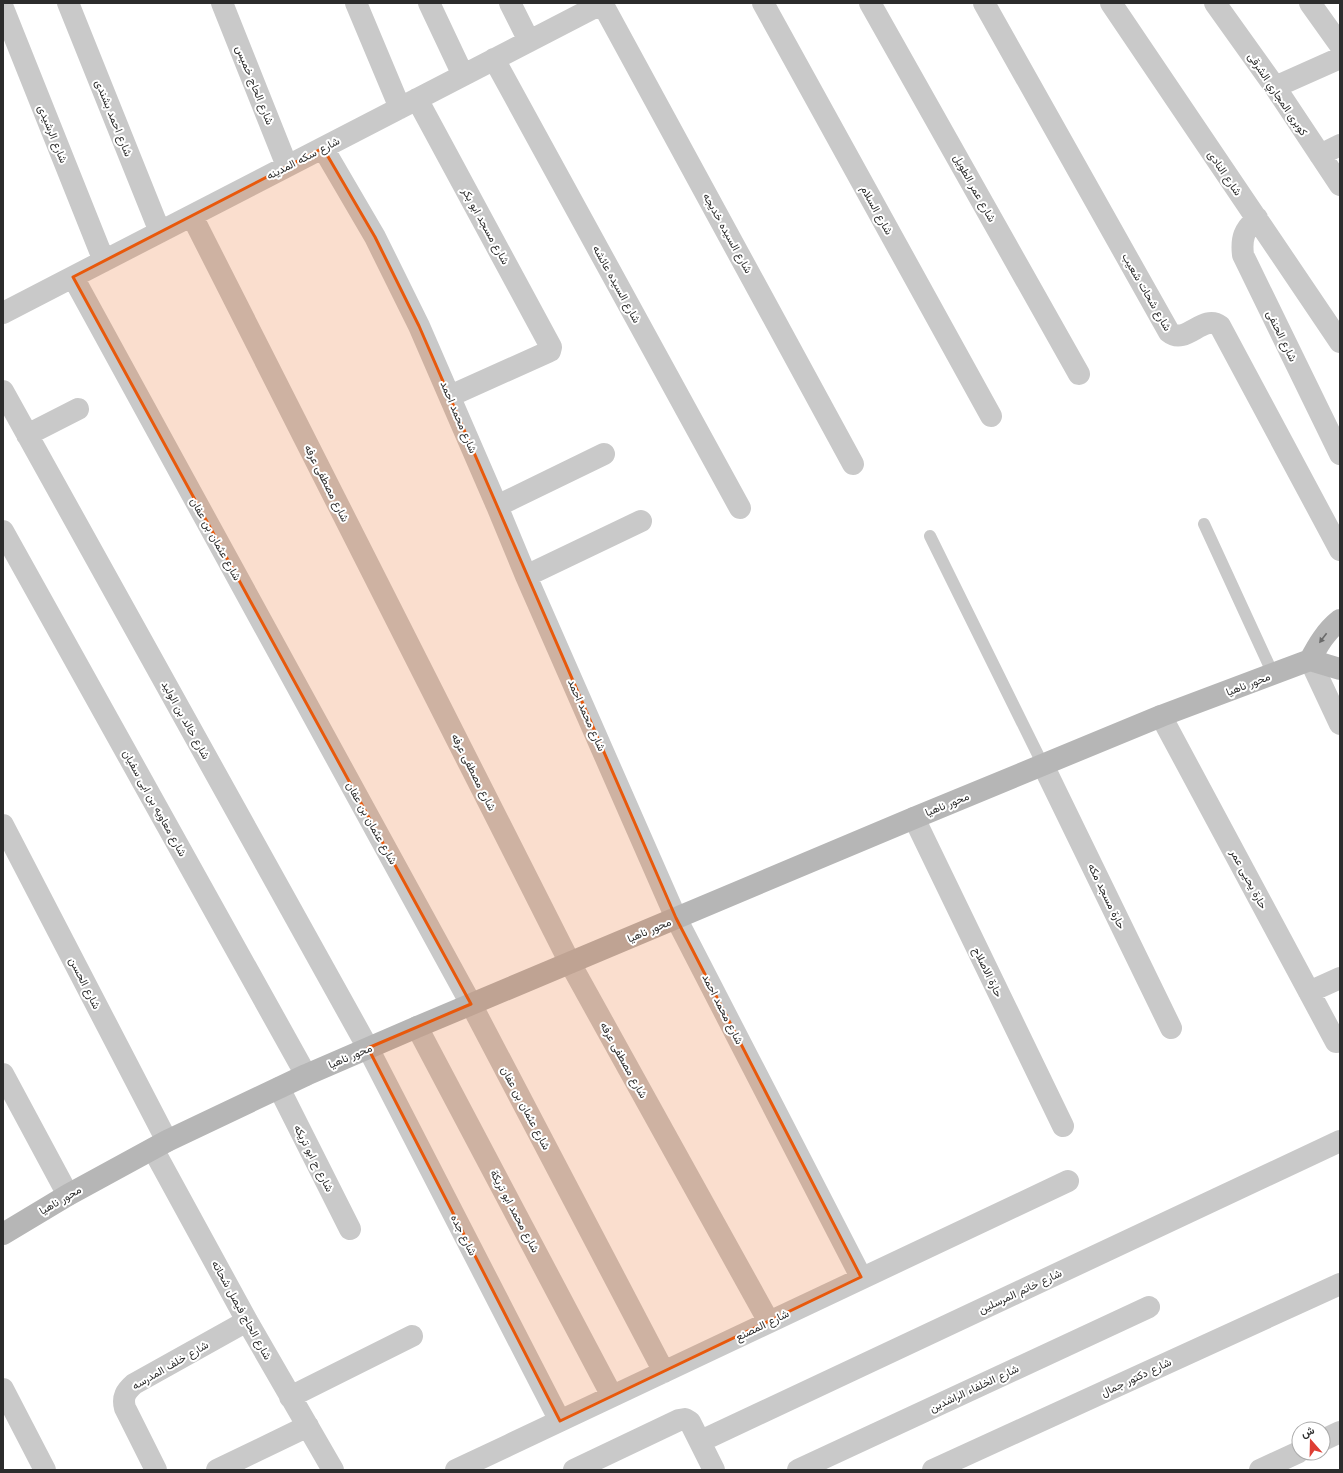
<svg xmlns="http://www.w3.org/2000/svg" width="1343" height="1473" font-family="'Work Sans',Vazirmatn,sans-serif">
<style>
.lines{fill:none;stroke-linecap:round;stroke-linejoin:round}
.lane{stroke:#c9c9c9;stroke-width:12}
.street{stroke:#c9c9c9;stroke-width:22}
.secondary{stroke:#b6b6b6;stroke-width:22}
.oneway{fill:#6a6a6a}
.marked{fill:#e8590c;fill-opacity:0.2;stroke:#e8590c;stroke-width:3;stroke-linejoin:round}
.labels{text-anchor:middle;stroke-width:4;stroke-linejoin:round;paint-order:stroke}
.street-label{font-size:11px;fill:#2c2c2c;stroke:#fff}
</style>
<rect width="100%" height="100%" fill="#fff"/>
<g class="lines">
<path class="lane" d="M1204,524L1273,674
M930,536L1043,765"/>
<path class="street" d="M68,3L160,232
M222,3L287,166
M356,3L400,108
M429,3L463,75
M510,3L529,41
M602,3L853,464
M763,3L991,416
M870,3L1079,374
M984,3L1169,332C1186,346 1203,313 1220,326L1340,550
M1111,3L1340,342
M1215,3L1275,87L1340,185
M1310,3L1340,45
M3,8L104,261
M494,59L740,508
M1275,87L1340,58
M417,99L551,347L550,351L548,352L450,396
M323,148L375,237L419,326L497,506L526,576L676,918L861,1277
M1320,155L1340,145
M192,216L570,963L769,1322
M1257,218C1244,230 1241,238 1243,255L1340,454
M73,277L471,1004L664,1372
M3,313L603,3
M3,391L368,1048L560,1421
M27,435L78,409
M497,506L604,454
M3,531L306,1075
M526,576L641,521
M1310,660L1340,724
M1161,716L1336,1042
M1043,765L1171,1028
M914,818L1063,1126
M3,825L167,1141
M1309,992L1340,978
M417,1027L612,1396
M3,1074L68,1195
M279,1088L350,1229
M153,1149L247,1321L333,1470
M3,1389L45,1470
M290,1397L412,1336
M1323,1440L1340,1432
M701,1441L1340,1141
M156,1470L125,1408C122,1397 126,1391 134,1384L247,1321
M217,1470L308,1426
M456,1470C660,1374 863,1276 1068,1181
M574,1470L679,1420L685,1419L690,1422L714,1470
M798,1470L1149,1307
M933,1470L1340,1284
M1260,1470L1299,1452"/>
<path class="secondary" d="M1310,660C1318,645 1326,631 1340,620
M3,1234L68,1195L167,1141L306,1075L417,1027L914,818L1161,716L1310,660L1340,669"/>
</g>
<defs><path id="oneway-solid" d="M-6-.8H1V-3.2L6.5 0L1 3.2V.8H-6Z"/></defs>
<use class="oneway" href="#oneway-solid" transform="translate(1323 638) rotate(127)"/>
<path class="marked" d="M323,148L375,237L419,326L676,918L861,1277L560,1421L368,1048L471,1004L73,277Z"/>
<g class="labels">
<g class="street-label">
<text transform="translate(255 85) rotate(68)" y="4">شارع الحاج خميس</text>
<text transform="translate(1278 94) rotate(56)" y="4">كوبرى المجاري الشرقى</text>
<text transform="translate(114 118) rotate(68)" y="4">شارع احمد بشندى</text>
<text transform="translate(53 134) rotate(68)" y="4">شارع الرشيدى</text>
<text transform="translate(303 158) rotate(-27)" y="4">شارع سكه المدينه</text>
<text transform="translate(1225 173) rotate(56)" y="4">شارع النادى</text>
<text transform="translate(975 188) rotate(61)" y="4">شارع عمر الطويل</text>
<text transform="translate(877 210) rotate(61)" y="4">شارع السلام</text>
<text transform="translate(486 226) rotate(61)" y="4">شارع مسجد ابو بكر</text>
<text transform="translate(728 233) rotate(61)" y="4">شارع السيده خديجه</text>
<text transform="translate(617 284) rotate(61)" y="4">شارع السيده عائشه</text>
<text transform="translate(1147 292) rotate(60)" y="4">شارع شحات شعيب</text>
<text transform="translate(1282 336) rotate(64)" y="4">شارع الحنفى</text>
<text transform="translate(459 417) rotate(67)" y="4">شارع محمد احمد</text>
<text transform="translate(327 483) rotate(63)" y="4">شارع مصطفى عرفه</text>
<text transform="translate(216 539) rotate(61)" y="4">شارع عثمان بن عفان</text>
<text transform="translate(1248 684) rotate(-21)" y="4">محور ناهيا</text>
<text transform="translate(587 715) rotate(66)" y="4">شارع محمد احمد</text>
<text transform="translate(186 720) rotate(61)" y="4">شارع خالد بن الوليد</text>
<text transform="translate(474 772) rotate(63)" y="4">شارع مصطفى عرفه</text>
<text transform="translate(155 803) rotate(61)" y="4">شارع معاويه بن ابى سفيان</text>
<text transform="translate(947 804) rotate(-22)" y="4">محور ناهيا</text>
<text transform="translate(372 823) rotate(61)" y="4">شارع عثمان بن عفان</text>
<text transform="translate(1249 879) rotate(62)" y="4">حارة يحيى عمر</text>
<text transform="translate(1107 896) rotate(64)" y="4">حارة مسجد مكه</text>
<text transform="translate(649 930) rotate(-23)" y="4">محور ناهيا</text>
<text transform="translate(988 972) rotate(64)" y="4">حارة الاصلاح</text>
<text transform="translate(85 983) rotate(63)" y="4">شارع الحسن</text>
<text transform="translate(723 1009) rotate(63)" y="4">شارع محمد احمد</text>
<text transform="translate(350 1056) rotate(-23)" y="4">محور ناهيا</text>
<text transform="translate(624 1060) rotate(61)" y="4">شارع مصطفى عرفه</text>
<text transform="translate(526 1108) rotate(62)" y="4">شارع عثمان بن عفان</text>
<text transform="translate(314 1158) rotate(63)" y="4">شارع ح ابو تريكه</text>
<text transform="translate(60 1200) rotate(-30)" y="4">محور ناهيا</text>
<text transform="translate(515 1211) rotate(62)" y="4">شارع محمد ابو تريكة</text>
<text transform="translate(464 1235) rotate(63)" y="4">شارع جده</text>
<text transform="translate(1020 1291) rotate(-25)" y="4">شارع خاتم المرسلين</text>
<text transform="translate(242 1310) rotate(61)" y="4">شارع الحاج فيصل شحاته</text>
<text transform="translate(762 1325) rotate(-26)" y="4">شارع المصنع</text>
<text transform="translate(170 1365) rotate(-30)" y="4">شارع خلف المدرسه</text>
<text transform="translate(1136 1377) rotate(-25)" y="4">شارع دكتور جمال</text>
<text transform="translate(974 1388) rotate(-25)" y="4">شارع الخلفاء الراشدين</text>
</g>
</g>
<rect width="1343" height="1473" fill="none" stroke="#2c2c2c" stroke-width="8"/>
<g transform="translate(1311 1441) rotate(340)"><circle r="19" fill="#ffffff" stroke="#ababab"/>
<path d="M0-3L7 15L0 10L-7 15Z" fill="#de3e34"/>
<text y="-6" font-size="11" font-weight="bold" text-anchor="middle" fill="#2c2c2c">ش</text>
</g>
</svg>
